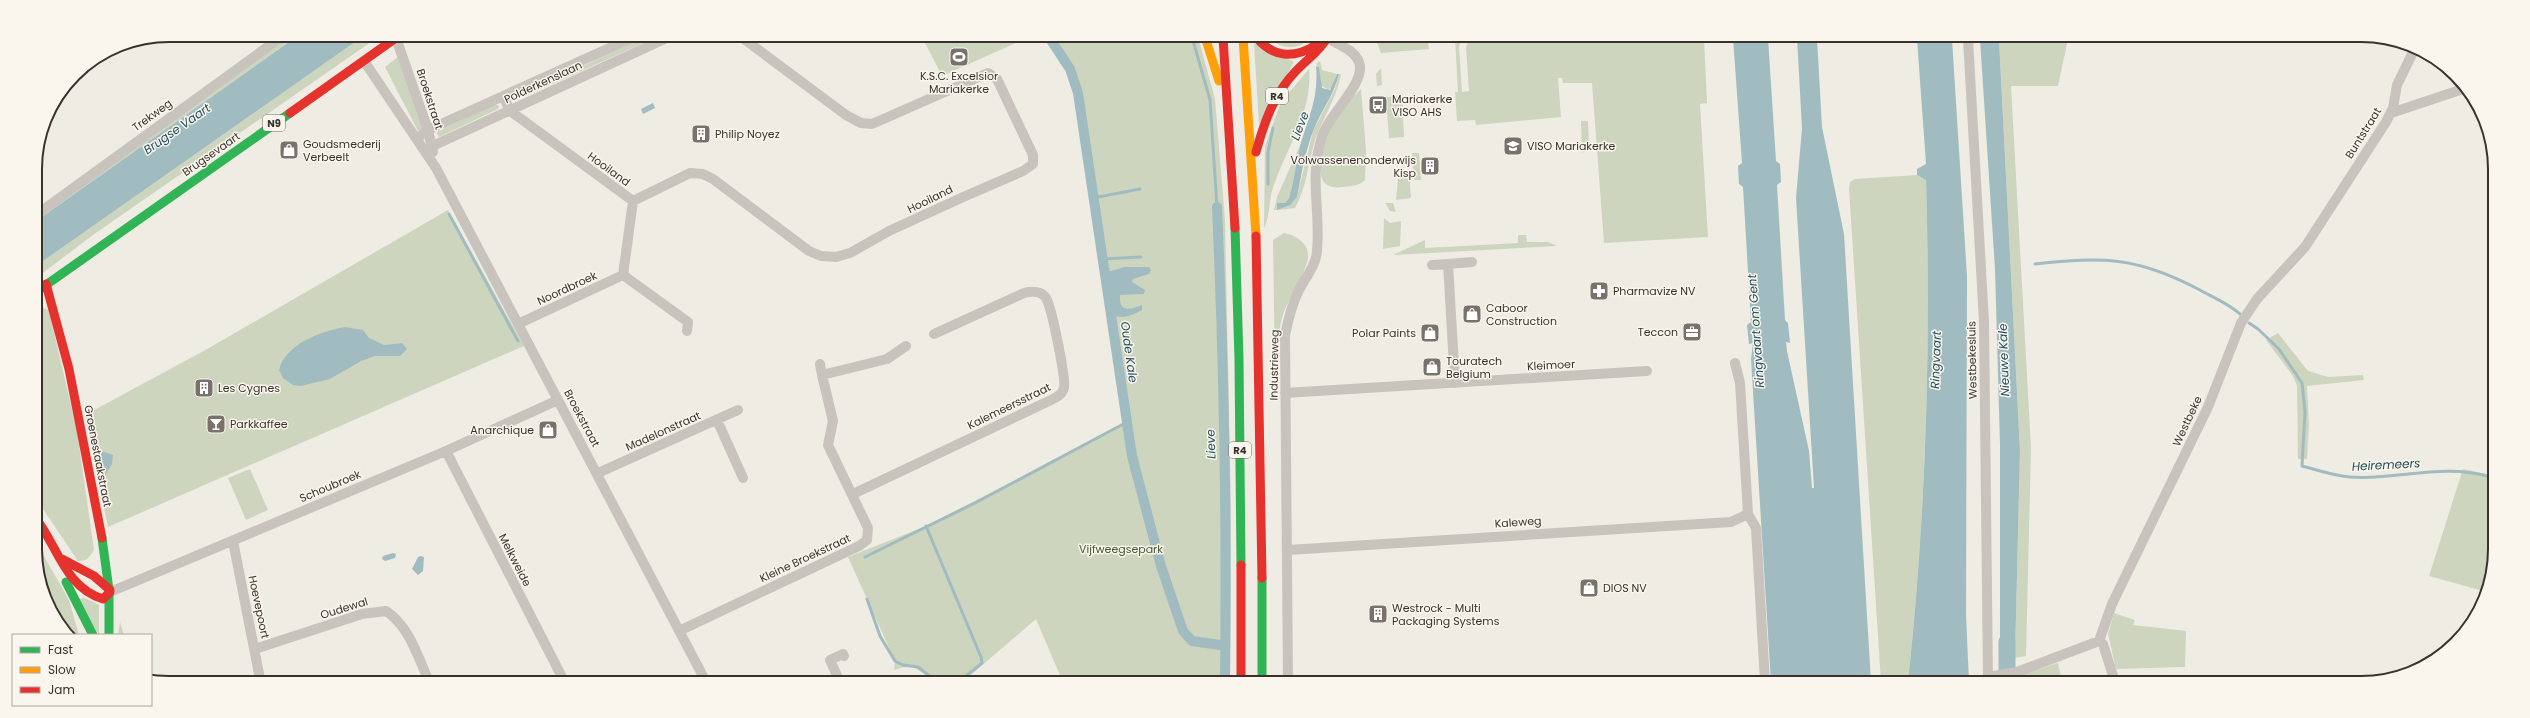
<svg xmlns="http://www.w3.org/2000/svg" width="2530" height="718" font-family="Poppins,sans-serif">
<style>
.green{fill:#cdd5bf}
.water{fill:#a1bcc0}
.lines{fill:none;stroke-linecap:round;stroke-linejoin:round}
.stream{stroke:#a1bcc0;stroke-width:3}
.canal{stroke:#a1bcc0;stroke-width:10}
.river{stroke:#a1bcc0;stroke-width:17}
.street{stroke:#c8c4bd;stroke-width:10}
.fast{stroke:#30b455;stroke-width:9}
.slow{stroke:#ff9f0a;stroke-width:9}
.jam{stroke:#e5322d;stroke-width:9}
.labels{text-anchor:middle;stroke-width:3;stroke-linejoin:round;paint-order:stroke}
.shield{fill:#faf6ed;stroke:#736c65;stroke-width:1}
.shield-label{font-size:10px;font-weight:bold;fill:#39312b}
.poi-label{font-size:11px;fill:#39312b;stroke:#faf6ed;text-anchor:start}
.street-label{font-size:11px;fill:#39312b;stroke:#faf6ed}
.park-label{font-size:11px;fill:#43572f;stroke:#faf6ed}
.water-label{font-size:12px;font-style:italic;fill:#204e5b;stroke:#faf6ed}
.rim{fill:none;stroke:#39312b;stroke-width:2}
</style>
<rect width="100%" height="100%" fill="#efece4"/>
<path class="green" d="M290,35H299L39,219L36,229V219Z
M365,35H381L93,235L36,278V266Z
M646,36H659L526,96L524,94Z
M922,37H1029L942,76Z
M1049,37H1198L1215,99L1225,220L1231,507L1230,681L1062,680L1036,619L965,680H931C916,667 912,664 894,670L895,661L848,557L926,526L1127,422L1078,93L1070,69Z
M1266,37H1300L1303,44C1289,51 1278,46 1266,37Z
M1375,37L1428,38L1429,49L1381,53Z
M1455,38H1462L1459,46L1462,92L1469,91L1466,47L1470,38H1704L1707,103L1700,104L1708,237L1604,243L1592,83H1563L1562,78H1558L1561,117L1476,125L1475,120L1457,121L1455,92H1458Z
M1999,39H2068L2058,86H2011L2031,448L2026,656L2015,658L2020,451Z
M1254,43L1294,62L1259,125Z
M399,56L425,130L419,133L385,67Z
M1320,61L1322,70L1337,74L1332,87L1328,90L1321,85L1319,67L1316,64Z
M1381,68L1382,85L1377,86L1376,74Z
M1309,69C1313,114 1285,149 1272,191C1270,199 1268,224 1264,228L1265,146L1281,102Z
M1339,74L1341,75C1336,99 1323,118 1315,140C1308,163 1307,187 1295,208L1279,210L1280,207H1284L1297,197L1313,131L1335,89Z
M1361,89L1366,150L1365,180C1359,186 1351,186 1342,187C1302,193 1327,131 1338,114C1344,105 1354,96 1361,89Z
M1402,96L1404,137L1389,138L1386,97Z
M495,104L499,106L498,109L439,137L437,134V132Z
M1581,121H1588L1589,148L1582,153Z
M1305,134L1289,198L1285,203H1278L1277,210H1274L1277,197Z
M1412,153H1419L1421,180H1414Z
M1409,169L1411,198L1396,200L1398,179Z
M1917,175L1926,180C1931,348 1926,515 1908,682H1881L1849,189L1850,182L1855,179Z
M1385,203H1393L1396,212L1390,211Z
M448,210L524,346L108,527L85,415L209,348Z
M1384,218L1390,223L1401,221L1400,246L1383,249Z
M1284,233C1294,235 1306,241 1308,253C1310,268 1288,299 1283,315C1277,333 1277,352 1277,370H1275L1273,240Z
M1518,235H1526L1527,242H1548L1557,246L1393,255L1425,240V248L1518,243Z
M41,306L49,311L77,431L94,550C89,558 87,561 78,561L37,500L36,310Z
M2278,333L2308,371L2328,377L2363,375L2364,380L2307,386L2309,425L2307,459H2298L2297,386L2293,376L2266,340Z
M250,469L268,510L246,520L228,478Z
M2463,469L2491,475L2490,584L2487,592L2429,576Z
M37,544L69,600L79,635H67L38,575Z
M85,598L99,605V635L77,599Z
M2114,613L2135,620L2133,625L2186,631L2185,667L2116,669L2108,634Z
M120,622L124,635H118Z
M2058,663L2062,682H2016L2017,676Z"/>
<path class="water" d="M299,35H365L36,266V229L39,219Z
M1733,38H1768L1776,161L1780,164L1781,182L1777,185L1785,320L1788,323L1790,343L1786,342L1787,351L1809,451L1812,488H1814L1796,198L1802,128L1797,38H1817L1822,127L1844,234L1871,682H1771L1751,359L1753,343L1749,344L1747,325L1751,322L1743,187L1739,184L1738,166L1742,163Z
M1917,39H1952L1967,276L1966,615L1969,682H1908C1926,515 1931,348 1926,180L1917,175V169L1926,164Z
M1980,39H1999L2020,451L2015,658L2007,665L2000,657V444L1995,269Z
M1316,66L1319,67L1322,88L1330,90L1337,74H1339C1334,94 1325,105 1317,122C1306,145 1302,172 1297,197L1290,205L1277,210V203H1285L1289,198C1294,181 1296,164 1300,147C1308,117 1319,99 1316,66Z
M653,103L655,108L643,114L641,109Z
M1125,267H1149L1151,270L1149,274L1133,279L1132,282L1145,290L1144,294L1120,295C1119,313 1129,310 1142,305V310C1130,316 1123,320 1110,314L1104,273Z
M345,327L363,330L369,338L384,345L402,343L407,349L400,356H375L361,361L330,379L301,386L293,385L283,378L279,370C285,344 322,331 345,327Z
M94,446L101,451L113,455L112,464L102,480Z
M393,553L396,554L395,558L385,561L382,559L383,556Z
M421,556L424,557L423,571L418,575L412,569L418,557Z"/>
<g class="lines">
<path class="stream" d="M1192,37L1210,100L1217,207
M1268,184V152L1273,128
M1093,198L1140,189
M449,214L518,341
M1101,259L1141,257
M2035,264C2103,257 2135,256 2198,289C2212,297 2228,303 2240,314
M2249,323L2258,329L2279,349L2302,383L2305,412L2302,466C2318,470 2334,476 2350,477C2398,481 2440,462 2491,477
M89,417L94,446
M926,526L981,657L982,663L961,680
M865,557L977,502L1127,422
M867,599L880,636L895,661L903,665L918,667L935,680"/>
<path class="canal" d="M1049,37L1070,69L1078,93L1132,456L1161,566L1183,631L1192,641L1220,645
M1217,207C1224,365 1227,523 1225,681"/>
<path class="river" d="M2007,642V682"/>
<path class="street" d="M396,38L428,130L433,152
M1968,39L1984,322L1988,682
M364,61L436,168L705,680
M504,96L509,110L633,201L690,173L703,174L713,179L809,251L821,256L836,257L850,253L889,231L961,198L1023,171L1033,164V155L997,79L988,73L872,124L861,123L846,115L740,36
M2391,113L2466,88
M417,139L428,130L636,36
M424,150L671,36
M36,215L284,35
M1432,265L1448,264
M623,275L633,201
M520,323L623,275L688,322L687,331
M1735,363L1740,383L1748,514
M820,364L822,375
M1455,383L1448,264L1472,262
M1285,393L1647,371
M717,420L743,478
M446,451L563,679
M598,473L738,410
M853,494L1051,400C1057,397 1062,395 1064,388C1066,379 1052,308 1046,298C1042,291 1032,291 1024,293L934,334
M1748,514L1756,528L1765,682
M233,541L260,679
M1288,550L1731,522L1748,514
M110,592L446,451L558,400
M681,630L859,546L867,540L868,528L828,445L833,421L822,375L887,359L906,346
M2099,641L2103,644L2115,682
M255,649L362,614L386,611C409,626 417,655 428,679
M1988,677L2017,672L2099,641L2112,604L2208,407L2241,323L2257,299L2305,247L2386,122L2393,108L2397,85L2415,48
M839,680L830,660L843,654L844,656
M1288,681L1285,336C1288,320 1292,304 1299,290C1306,277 1316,265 1317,251C1321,209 1308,176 1323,134C1331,113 1362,86 1360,66C1358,51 1339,45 1327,38"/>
<path class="fast" d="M1235,228L1239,359L1241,565
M36,292L290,113
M102,538L109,590V635
M1262,578V681
M66,582L93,635"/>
<path class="slow" d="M1205,37L1219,81
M1243,37L1256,236"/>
<path class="jam" d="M1223,37L1235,228
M1256,37C1273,58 1294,59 1316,45
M290,113L400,35
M1256,152C1264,123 1274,94 1295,72C1306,60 1319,52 1327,38
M1256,236L1262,578
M46,284L69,369L102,538
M37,520C58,548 66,588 103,599L110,592
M62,559L94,576L110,590
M1241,681V565"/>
</g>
<defs>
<symbol id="stadium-square" viewBox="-11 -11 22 22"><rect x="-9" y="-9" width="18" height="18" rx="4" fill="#79726c" stroke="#faf6ed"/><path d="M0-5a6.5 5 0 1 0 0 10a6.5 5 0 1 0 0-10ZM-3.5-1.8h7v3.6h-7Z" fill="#fff"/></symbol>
<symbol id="bus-square" viewBox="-11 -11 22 22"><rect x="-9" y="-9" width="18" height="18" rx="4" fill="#79726c" stroke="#faf6ed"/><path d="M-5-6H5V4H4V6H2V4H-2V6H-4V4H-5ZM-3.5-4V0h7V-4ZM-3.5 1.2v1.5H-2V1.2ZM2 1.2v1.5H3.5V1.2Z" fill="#fff"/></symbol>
<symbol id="building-square" viewBox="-11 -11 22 22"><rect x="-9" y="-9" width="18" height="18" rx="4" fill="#79726c" stroke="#faf6ed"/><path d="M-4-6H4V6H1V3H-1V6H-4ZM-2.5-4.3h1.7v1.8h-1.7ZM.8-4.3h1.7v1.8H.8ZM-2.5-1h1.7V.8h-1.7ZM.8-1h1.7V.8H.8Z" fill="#fff"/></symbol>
<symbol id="school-square" viewBox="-11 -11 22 22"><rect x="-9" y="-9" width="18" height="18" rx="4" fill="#79726c" stroke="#faf6ed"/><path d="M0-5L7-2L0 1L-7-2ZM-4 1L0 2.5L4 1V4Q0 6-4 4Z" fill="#fff"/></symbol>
<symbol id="shop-square" viewBox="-11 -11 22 22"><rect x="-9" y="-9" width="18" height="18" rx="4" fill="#79726c" stroke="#faf6ed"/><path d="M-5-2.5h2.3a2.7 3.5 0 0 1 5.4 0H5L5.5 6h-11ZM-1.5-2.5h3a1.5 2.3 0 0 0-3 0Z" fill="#fff"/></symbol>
<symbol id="pharmacy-square" viewBox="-11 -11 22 22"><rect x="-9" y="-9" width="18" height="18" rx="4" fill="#79726c" stroke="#faf6ed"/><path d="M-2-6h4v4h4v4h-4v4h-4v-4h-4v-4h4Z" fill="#fff"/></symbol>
<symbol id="office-square" viewBox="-11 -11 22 22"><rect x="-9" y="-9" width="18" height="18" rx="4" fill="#79726c" stroke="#faf6ed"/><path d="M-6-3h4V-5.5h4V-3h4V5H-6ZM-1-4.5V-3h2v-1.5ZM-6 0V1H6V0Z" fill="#fff"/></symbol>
<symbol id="bar-square" viewBox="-11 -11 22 22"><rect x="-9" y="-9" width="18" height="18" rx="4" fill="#79726c" stroke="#faf6ed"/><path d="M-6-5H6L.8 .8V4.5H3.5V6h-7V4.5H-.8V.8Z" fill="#fff"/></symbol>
</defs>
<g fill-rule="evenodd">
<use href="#stadium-square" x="948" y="46" width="22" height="22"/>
<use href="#bus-square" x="1367" y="94" width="22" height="22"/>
<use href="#building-square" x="690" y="123" width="22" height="22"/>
<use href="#school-square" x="1502" y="135" width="22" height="22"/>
<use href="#shop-square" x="278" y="139" width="22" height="22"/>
<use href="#building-square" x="1419" y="155" width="22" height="22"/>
<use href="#pharmacy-square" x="1588" y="280" width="22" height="22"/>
<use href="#shop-square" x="1461" y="303" width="22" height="22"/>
<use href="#office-square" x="1681" y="321" width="22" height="22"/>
<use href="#shop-square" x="1419" y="322" width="22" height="22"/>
<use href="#shop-square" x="1421" y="356" width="22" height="22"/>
<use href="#building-square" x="193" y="377" width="22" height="22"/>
<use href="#bar-square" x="205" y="413" width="22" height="22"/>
<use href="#shop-square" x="537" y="419" width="22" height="22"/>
<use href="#shop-square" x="1578" y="577" width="22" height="22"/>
<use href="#building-square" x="1367" y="603" width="22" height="22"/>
</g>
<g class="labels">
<g class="shield">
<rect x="1266" y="88" width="22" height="16" rx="3"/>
<rect x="263" y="115" width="22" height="16" rx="3"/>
<rect x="1229" y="442" width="22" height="16" rx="3"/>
</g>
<g class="shield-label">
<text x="1277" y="100">R4</text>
<text x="274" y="127">N9</text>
<text x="1240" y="454">R4</text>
</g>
<g class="poi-label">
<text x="959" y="80" text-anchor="middle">K.S.C. Excelsior<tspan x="959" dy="13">Mariakerke</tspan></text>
<text x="1392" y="103">Mariakerke<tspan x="1392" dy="13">VISO AHS</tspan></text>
<text x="715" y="138">Philip Noyez</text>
<text x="303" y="148">Goudsmederij<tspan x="303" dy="13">Verbeelt</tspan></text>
<text x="1527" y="150">VISO Mariakerke</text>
<text x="1416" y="164" text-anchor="end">Volwassenenonderwijs<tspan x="1416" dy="13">Kisp</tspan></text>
<text x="1613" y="295">Pharmavize NV</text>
<text x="1486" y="312">Caboor<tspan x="1486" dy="13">Construction</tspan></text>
<text x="1678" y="336" text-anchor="end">Teccon</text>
<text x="1416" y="337" text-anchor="end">Polar Paints</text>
<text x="1446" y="365">Touratech<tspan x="1446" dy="13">Belgium</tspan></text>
<text x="218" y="392">Les Cygnes</text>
<text x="230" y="428">Parkkaffee</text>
<text x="534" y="434" text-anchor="end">Anarchique</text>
<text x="1603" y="592">DIOS NV</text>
<text x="1392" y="612">Westrock - Multi<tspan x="1392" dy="13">Packaging Systems</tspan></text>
</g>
<g class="street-label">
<text transform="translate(543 82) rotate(-25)" y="4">Polderkenslaan</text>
<text transform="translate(430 99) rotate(72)" y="4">Broekstraat</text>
<text transform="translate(152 115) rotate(-36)" y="4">Trekweg</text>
<text transform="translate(2363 133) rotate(-58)" y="4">Buntstraat</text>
<text transform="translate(211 154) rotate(-35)" y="4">Brugsevaart</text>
<text transform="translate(609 169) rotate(36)" y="4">Hooiland</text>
<text transform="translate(930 199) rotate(-26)" y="4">Hooiland</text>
<text transform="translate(567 288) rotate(-25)" y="4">Noordbroek</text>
<text transform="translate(1972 360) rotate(-91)" y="4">Westbekesluis</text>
<text transform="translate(1274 365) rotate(-89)" y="4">Industrieweg</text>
<text transform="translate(1551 365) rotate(-3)" y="4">Kleimoer</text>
<text transform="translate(1009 406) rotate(-26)" y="4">Kalemeersstraat</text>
<text transform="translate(582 418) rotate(62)" y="4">Broekstraat</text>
<text transform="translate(2187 421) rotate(-65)" y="4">Westbeke</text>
<text transform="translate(663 431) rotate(-24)" y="4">Madelonstraat</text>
<text transform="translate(98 456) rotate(79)" y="4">Groenestaakstraat</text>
<text transform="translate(330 486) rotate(-23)" y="4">Schoubroek</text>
<text transform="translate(1518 522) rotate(-4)" y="4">Kaleweg</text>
<text transform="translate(805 558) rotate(-25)" y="4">Kleine Broekstraat</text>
<text transform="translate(515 560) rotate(63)" y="4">Melkweide</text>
<text transform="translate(259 607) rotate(78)" y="4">Hoevepoort</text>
<text transform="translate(344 608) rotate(-17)" y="4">Oudewal</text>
</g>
<g class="park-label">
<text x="1121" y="553">Vijfweegsepark</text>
</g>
<g class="water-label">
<text transform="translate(1300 126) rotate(-69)" y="4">Lieve</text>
<text transform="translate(177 129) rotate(-35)" y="4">Brugse Vaart</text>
<text transform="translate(1756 331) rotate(-94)" y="4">Ringvaart om Gent</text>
<text transform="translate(1129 352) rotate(82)" y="4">Oude Kale</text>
<text transform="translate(1936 360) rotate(-88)" y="4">Ringvaart</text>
<text transform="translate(2004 360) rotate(-92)" y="4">Nieuwe Kale</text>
<text transform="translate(1211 444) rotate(-92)" y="4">Lieve</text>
<text transform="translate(2386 465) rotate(-3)" y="4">Heiremeers</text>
</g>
</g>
<path d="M0 0H2530V718H0ZM169 42H2361A127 127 0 0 1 2488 169V549A127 127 0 0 1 2361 676H169A127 127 0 0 1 42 549V169A127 127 0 0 1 169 42Z" fill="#faf6ed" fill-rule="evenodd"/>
<path class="rim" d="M169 42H2361A127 127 0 0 1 2488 169V549A127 127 0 0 1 2361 676H169A127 127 0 0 1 42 549V169A127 127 0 0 1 169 42Z"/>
<rect x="12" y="634" width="140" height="72" fill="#faf6ed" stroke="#ada79f"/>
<rect x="20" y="647" width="20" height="6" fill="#30b455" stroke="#ada79f"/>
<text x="48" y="654" font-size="12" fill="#39312b">Fast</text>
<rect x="20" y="667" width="20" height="6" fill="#ff9f0a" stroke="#ada79f"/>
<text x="48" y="674" font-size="12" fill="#39312b">Slow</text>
<rect x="20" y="687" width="20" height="6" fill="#e5322d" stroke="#ada79f"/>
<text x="48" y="694" font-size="12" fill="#39312b">Jam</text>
</svg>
